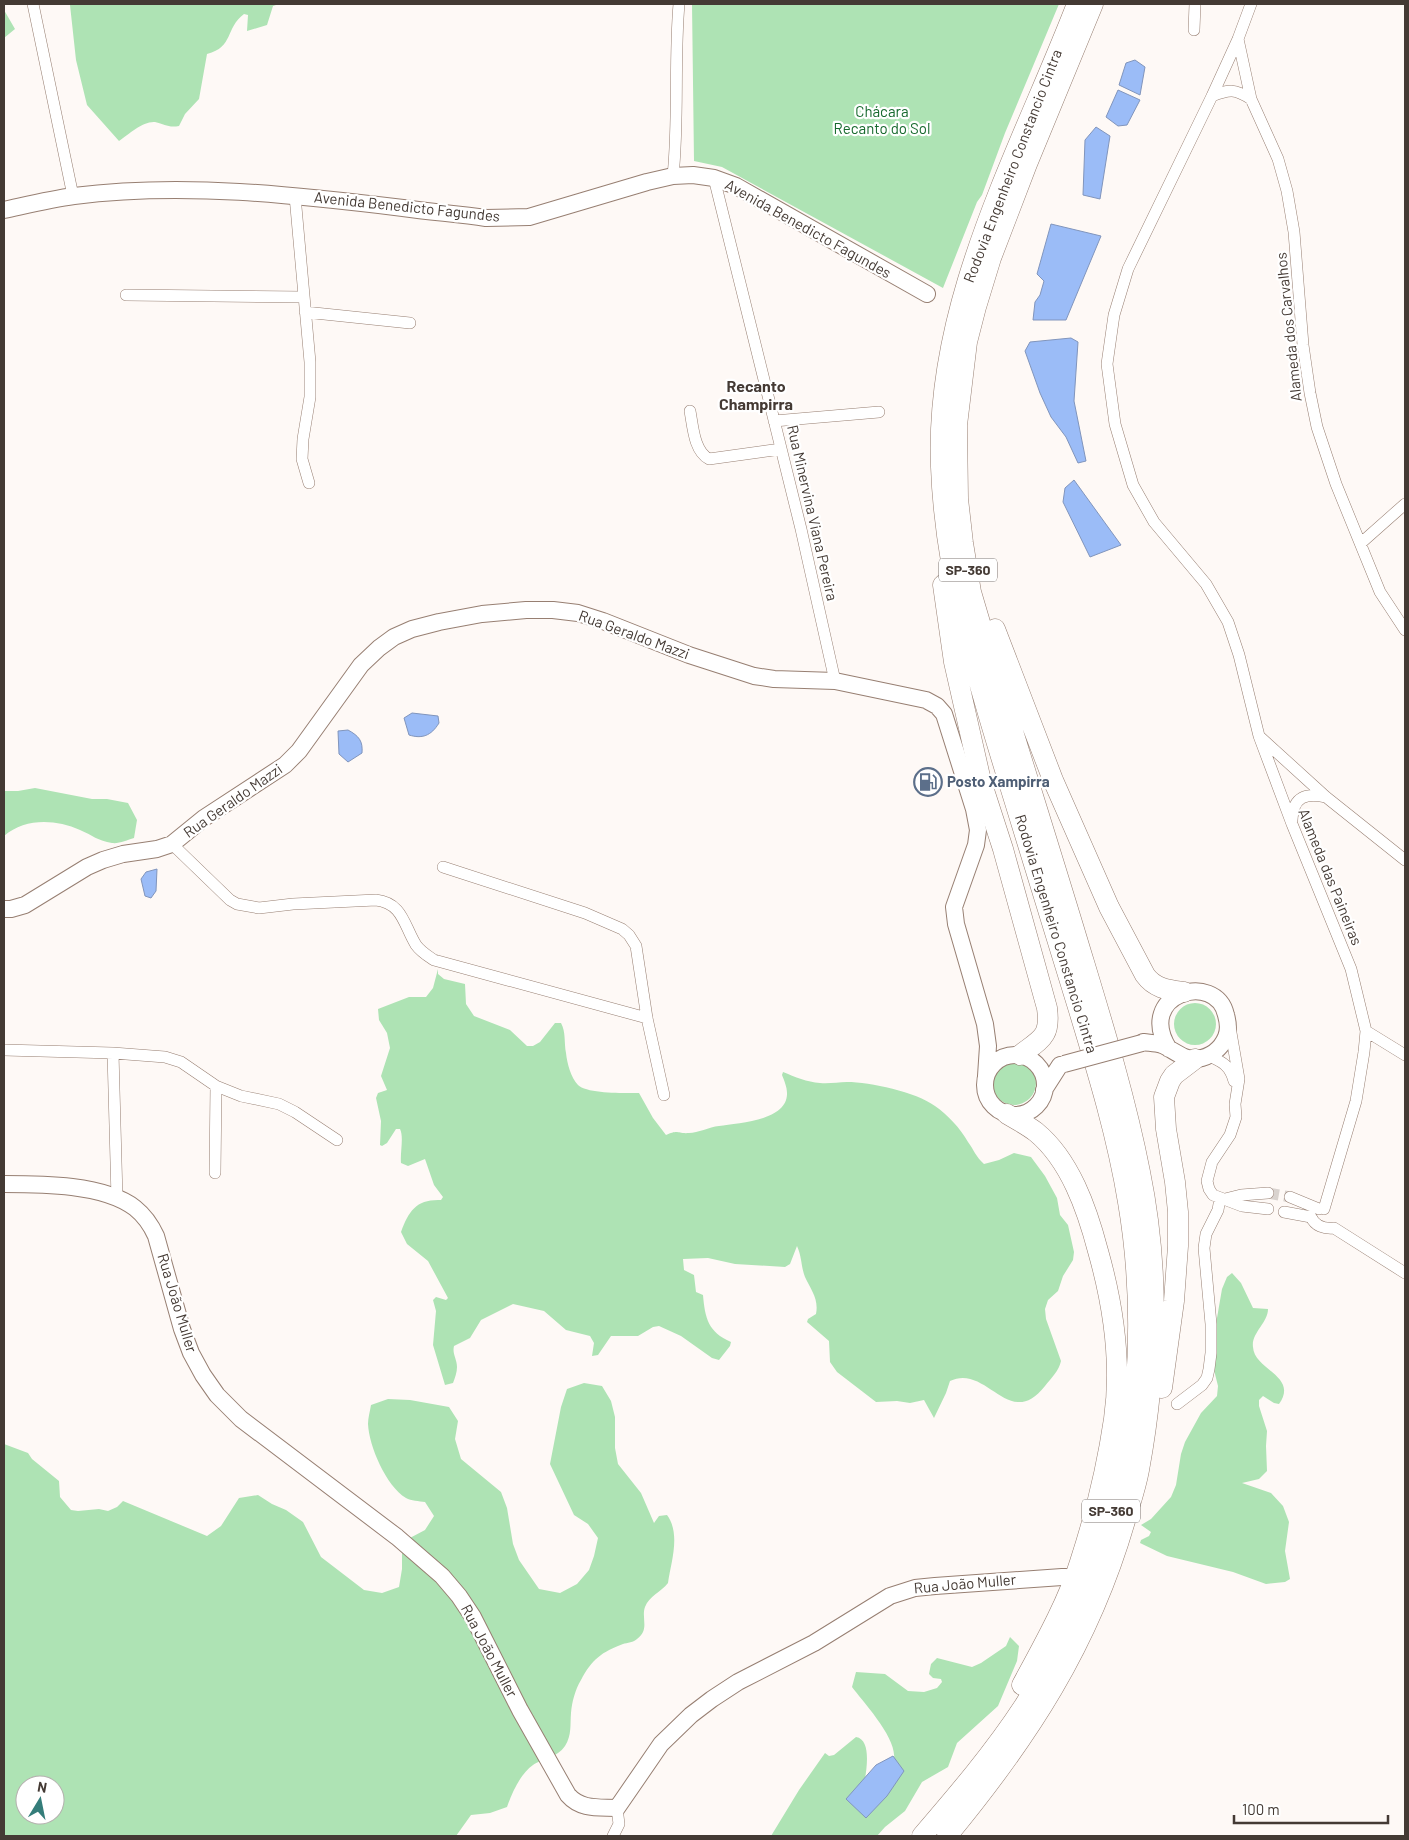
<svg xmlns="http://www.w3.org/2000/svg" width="1409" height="1840" font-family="Barlow,sans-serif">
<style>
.green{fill:#aee3b4;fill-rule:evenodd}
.water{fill:#9bbcf7;stroke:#8195bc}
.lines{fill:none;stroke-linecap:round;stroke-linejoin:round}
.street-tunnel{stroke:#d9d3cf;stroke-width:11;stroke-dasharray:11 5.5;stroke-linecap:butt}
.street-casing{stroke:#977f72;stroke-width:12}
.secondary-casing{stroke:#977f72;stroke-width:18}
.highway-casing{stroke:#977f72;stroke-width:21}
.street{stroke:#fff;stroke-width:11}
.secondary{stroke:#fff;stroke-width:16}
.highway{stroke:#fff;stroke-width:20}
.secondary-bridge-casing{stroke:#977f72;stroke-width:18;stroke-linecap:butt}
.secondary-bridge{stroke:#fff;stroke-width:16}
.labels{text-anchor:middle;stroke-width:4.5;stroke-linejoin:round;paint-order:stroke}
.shield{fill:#fff;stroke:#7c7571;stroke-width:1}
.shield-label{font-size:14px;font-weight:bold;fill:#443a34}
.park-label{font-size:15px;fill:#16692d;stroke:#fff}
.street-label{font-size:15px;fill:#443a34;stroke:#fff}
.service-label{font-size:15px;font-weight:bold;fill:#4e5e75;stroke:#fff;text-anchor:start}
.neighbourhood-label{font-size:16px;font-weight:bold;fill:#443a34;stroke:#fff}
</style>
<rect width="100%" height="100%" fill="#fef9f6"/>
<path class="green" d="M72,4H279L273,6L267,25L247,31L248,15L244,14C225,28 234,47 207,54L199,99L185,114L179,126C168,128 165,124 155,122C143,121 129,134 119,141L87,105L76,60L70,5Z
M692,4H1059L1005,133L982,195L977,202L943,288L722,167L694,161Z
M4,10L15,29L4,38Z
M35,788L92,799H107L128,803L137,820L134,838C127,840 119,844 112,843C98,841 92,835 80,830C55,819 25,818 4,836V791H18Z
M438,969V974L444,979L465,984L466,1004L474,1016L510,1030L527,1046H533L540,1042L555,1023H561C566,1032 564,1043 566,1053C567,1063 571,1078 578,1085C587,1094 626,1093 639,1093L653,1118L666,1135C679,1129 677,1134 689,1133C698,1133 709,1127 719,1126C738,1123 788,1121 787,1093C787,1087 784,1080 782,1075L783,1072C795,1077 807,1082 820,1083C829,1084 838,1082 847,1082C870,1082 916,1092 935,1106C948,1115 960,1128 968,1142C974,1150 976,1157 984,1164L999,1160L1014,1153L1031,1157L1045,1176L1057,1198L1060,1215L1068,1225L1074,1252L1073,1260L1063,1276L1058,1291L1048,1300L1045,1309L1046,1319L1061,1361C1059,1371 1051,1378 1045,1386C1009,1432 987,1363 950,1381L946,1393L934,1418L924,1400L910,1403L897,1401L876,1402L837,1372L830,1362L829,1341L807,1322L808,1319L816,1314C819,1299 811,1290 805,1277C801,1267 802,1257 797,1246L790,1264L785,1267L735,1264L708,1258L683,1259L684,1270L694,1275L696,1292L703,1295C705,1318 708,1332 731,1342L730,1346L719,1360L712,1358L681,1336L659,1326L653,1327L638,1336H611L598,1355L592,1356L594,1343L590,1336L566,1330L544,1311L513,1304L481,1320L470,1338L454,1346C452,1354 457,1359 457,1367C457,1372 455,1378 453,1383L445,1385L433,1345L436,1311L433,1300L436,1297L446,1300L448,1298L428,1261L407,1244L401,1232C409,1210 417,1199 441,1200L443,1197L434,1185L425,1159L408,1166L401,1163C400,1152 404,1137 400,1129H396L387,1143L382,1146L380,1145L381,1121L376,1098L378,1093L387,1090L381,1076L390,1048L387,1033L379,1020L378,1009L409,997H426L433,988Z
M1174 1024a21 21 0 1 1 42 0a21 21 0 1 1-42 0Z
M992 1083a22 22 0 1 1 44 0a22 22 0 1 1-44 0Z
M1232,1273L1241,1283L1253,1308L1268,1309C1268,1323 1251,1333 1253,1347C1254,1370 1299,1376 1279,1404L1274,1403L1263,1396L1259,1400V1406L1267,1431L1266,1446L1267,1471L1259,1479L1242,1483L1271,1493L1283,1506L1289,1522L1285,1551L1290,1579L1285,1582L1266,1584L1233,1572L1167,1556L1140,1543L1141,1540L1149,1536L1151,1532L1141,1525L1151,1519L1171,1497L1176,1485L1181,1454L1185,1442L1201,1413L1217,1396L1218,1386L1212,1362L1213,1341L1222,1289L1227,1277Z
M584,1383L602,1386L611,1401L615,1417V1448L618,1464L641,1493L654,1523L659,1516L667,1515C681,1534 671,1562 668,1583C661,1592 649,1596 645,1607C641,1618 650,1630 637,1639C634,1642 627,1643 623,1644C602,1652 592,1659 581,1680C575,1690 572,1702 571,1713C570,1724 572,1735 565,1746C557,1758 543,1758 533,1765C520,1774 512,1793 507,1807L490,1813L471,1815L456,1836H4V1444L28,1453L32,1459L59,1481L60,1497L71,1510L78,1511L99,1509L108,1511L117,1507L123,1501L207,1536L221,1526L239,1498L258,1495L272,1504L286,1510L303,1522L321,1557L364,1590L382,1593L399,1587L402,1569V1554L408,1539L425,1530L434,1516L425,1502C419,1501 411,1501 406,1498C386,1486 369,1446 368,1424C368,1418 370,1411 371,1405L388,1399L410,1400L449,1407L458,1421L455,1439L461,1459L501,1492L507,1508L513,1544L519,1560L539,1589L560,1593L577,1584L589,1570L594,1556L598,1538L588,1524L574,1515L550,1464L561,1407L567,1389ZM25,1785H55V1815H25Z
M1010,1637L1019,1646L1017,1661L998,1706L957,1743L948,1767L922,1782L905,1811L885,1827L877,1836H771L799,1790L825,1753L829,1756L834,1755L856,1737C875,1740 864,1783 862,1796C871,1786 884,1776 892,1764C904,1745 863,1702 852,1687L856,1672L885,1674L908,1691L924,1692L937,1688L942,1682L941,1679L933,1678L929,1674L931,1664L937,1658L972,1667L981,1663L1006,1646Z"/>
<path class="water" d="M1135,60L1145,67L1140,95L1119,85L1126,63Z
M1118,90L1140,100L1127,125L1118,126L1106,117Z
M1096,127L1110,136L1100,199L1083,195L1085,140Z
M1051,224L1101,236L1066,320H1033L1035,302L1040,295L1044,281L1037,274Z
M1071,338L1078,342L1074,401L1086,461L1078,463L1066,437L1051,417L1040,393L1025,351L1030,342Z
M1074,480L1121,545L1090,557L1063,502L1065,488Z
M412,713L438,716L439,723C431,736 422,739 409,735L404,718Z
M348,730C359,736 363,741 362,753L348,762L339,754L338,731Z
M157,869L156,891L151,898L145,896L141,879L146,872Z
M893,1756L904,1771L887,1796L866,1818L846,1799L876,1765Z"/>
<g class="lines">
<path class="street-tunnel" d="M1268,1193L1290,1197"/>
<defs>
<path id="street" d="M33,4L73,196
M1251,4L1238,39L1212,96L1128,269L1114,315L1107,364L1115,424L1133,485L1154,522L1206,584L1228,622L1239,655L1259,736L1292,824L1351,969L1366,1031L1364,1052L1356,1101L1324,1209
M1194,30L1195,4
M1238,39L1251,99L1278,159L1287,191L1294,232L1303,345L1310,393L1317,427L1336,484L1380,592L1405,630
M1212,96C1230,89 1235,89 1251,99
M673,176C679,119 674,61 679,4
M714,178L801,529L835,681
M295,196L310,362V397L303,439L302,459L309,483
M126,295L303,297
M305,312L410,323
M690,411C693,427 694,451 709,459L781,449
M774,421L879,412
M1361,543L1405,504
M1260,737L1326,797L1405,860
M1292,820C1293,796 1306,793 1326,797
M172,844L230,900L237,904L259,908L293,904L376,900C403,903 404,926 416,945C421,952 428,956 434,960L647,1018
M443,867L585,913L622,929L629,935L636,946L647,1018L664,1095
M1230,1027L1239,1079L1235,1104L1236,1117L1230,1135L1212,1162L1207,1181L1209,1189L1213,1195L1242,1206L1268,1209
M1366,1031L1405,1055
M4,1050L113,1053L165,1057L181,1062L216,1086L241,1096L279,1104L295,1112L337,1140
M113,1053L117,1198
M1209,1056C1223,1062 1230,1066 1234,1081
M215,1173L216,1086
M1290,1197L1319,1209
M1225,1199L1241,1195L1268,1193
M1284,1212L1311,1217C1315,1226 1324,1229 1334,1228L1405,1273
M1177,1404L1202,1385L1207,1378L1209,1369L1211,1353V1324L1204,1248L1206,1234L1218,1210L1220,1198
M613,1836L619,1824L617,1808"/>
<path id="secondary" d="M4,210C27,205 51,199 74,196C184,182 295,195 403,208C431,212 459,214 486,218L529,217L647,182L673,176L693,175L714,178L736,186L927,294
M4,909H11L25,905L87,867L103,860L123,854L157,849L172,844L204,818L285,765L299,751L361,665L379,648L394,637L412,629L439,622L482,614L526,610H553L578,613L603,621L689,655L754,676L774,679L835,681L926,700L937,706L944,714L974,809L978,830L976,845L954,907L956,924L985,1024L988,1046L986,1076
M1143,1042C1149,1043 1156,1043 1162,1045C1174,1050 1183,1060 1197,1059C1210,1057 1221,1049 1226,1037C1229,1030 1228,1022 1226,1015C1216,970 1134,994 1169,1049
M985 1085a30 30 0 1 1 60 0a30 30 0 1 1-60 0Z
M1044,1090L1060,1065
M4,1184C42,1184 104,1184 135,1208C145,1216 151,1225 156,1236L182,1329L191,1353L203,1375L217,1395L241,1419L397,1537L442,1576L459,1596L473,1617L520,1710L568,1795C581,1810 599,1807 617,1808L661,1744L691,1715L712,1699L738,1682L814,1643L890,1596L915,1588L935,1586L1062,1577H1066L1073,1582"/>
<path id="highway" d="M943,585L954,662L981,781L1003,849L1047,1008C1051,1037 1041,1039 1020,1055
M995,629L1053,780L1109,907L1145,975C1155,989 1169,990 1184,992
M1007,1114C1017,1120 1027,1125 1036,1132C1070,1160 1087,1209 1098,1251C1113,1304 1122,1363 1114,1419C1107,1467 1095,1516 1080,1562C1068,1602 1042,1648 1022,1685
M1162,1388L1174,1301L1178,1246V1212L1175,1182L1166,1129L1164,1097L1170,1081L1174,1075L1195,1059
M922,1836C958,1794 994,1752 1024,1706C1054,1659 1076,1609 1096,1557C1109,1520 1122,1483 1128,1445C1142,1369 1141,1278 1128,1202C1117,1135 1097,1070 1077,1004C1057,939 1037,874 1017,809C983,698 945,584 941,467C934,302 1019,154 1077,4
M947,1836C1028,1738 1089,1645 1125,1521C1130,1504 1136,1487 1139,1470C1157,1372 1160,1270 1140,1172C1124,1090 1098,1009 1074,929C1040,817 1004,705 971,592L963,543L958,499L957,425L967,342L976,307L991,258L1027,164L1093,4"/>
</defs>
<use href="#street" class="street-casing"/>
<use href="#secondary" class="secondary-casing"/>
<use href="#highway" class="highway-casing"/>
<use href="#street" class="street"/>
<use href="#secondary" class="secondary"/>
<use href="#highway" class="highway"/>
<defs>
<path id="secondary-bridge" d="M1064,1064L1142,1043"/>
</defs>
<use href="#secondary-bridge" class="secondary-bridge-casing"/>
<use href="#secondary-bridge" class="secondary-bridge"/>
</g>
<defs>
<symbol id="fuel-ring" viewBox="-11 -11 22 22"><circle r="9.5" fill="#fff" stroke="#5c6f8a" stroke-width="1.5"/><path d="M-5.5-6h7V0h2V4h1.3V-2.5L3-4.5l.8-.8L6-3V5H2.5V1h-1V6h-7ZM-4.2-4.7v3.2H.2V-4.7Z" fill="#5c6f8a"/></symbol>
</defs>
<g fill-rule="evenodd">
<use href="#fuel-ring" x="912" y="766" width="32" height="32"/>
</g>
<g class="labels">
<g class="shield">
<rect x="939" y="558.5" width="58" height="23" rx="4"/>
<rect x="1082" y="1499.5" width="58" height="23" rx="4"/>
</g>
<g class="shield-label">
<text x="968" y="575">SP-360</text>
<text x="1111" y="1516">SP-360</text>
</g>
<g class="park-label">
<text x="882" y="117">Chácara<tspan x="882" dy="17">Recanto do Sol</tspan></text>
</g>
<g class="street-label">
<text transform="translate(1013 166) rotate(-69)" y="5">Rodovia Engenheiro Constancio Cintra</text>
<text transform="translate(407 207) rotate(6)" y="5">Avenida Benedicto Fagundes</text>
<text transform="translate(808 229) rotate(29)" y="5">Avenida Benedicto Fagundes</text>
<text transform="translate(1289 327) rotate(-96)" y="5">Alameda dos Carvalhos</text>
<text transform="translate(812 513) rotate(77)" y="5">Rua Minervina Viana Pereira</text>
<text transform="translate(634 635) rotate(20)" y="5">Rua Geraldo Mazzi</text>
<text transform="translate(233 801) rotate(-35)" y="5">Rua Geraldo Mazzi</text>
<text transform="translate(1330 877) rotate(68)" y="5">Alameda das Paineiras</text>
<text transform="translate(1056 934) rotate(73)" y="5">Rodovia Engenheiro Constancio Cintra</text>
<text transform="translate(177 1303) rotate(73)" y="5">Rua João Muller</text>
<text transform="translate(965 1584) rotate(-5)" y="5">Rua João Muller</text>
<text transform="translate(489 1651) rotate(62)" y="5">Rua João Muller</text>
</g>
<g class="service-label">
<text x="947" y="787">Posto Xampirra</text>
</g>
<g class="neighbourhood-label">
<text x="756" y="392">Recanto<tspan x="756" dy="18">Champirra</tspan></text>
</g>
</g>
<rect width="1409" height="1840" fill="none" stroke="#443a34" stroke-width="10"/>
<g transform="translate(40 1800) rotate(10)"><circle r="24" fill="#ffffff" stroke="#b4b0ae"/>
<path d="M0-4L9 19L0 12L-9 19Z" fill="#347d7a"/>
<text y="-8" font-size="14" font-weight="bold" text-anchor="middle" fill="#443a34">N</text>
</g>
<path d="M1234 1815v8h154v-8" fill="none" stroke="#443a34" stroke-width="2.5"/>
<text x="1242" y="1815" font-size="15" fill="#443a34" stroke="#ffffff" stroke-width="4" paint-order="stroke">100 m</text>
</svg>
